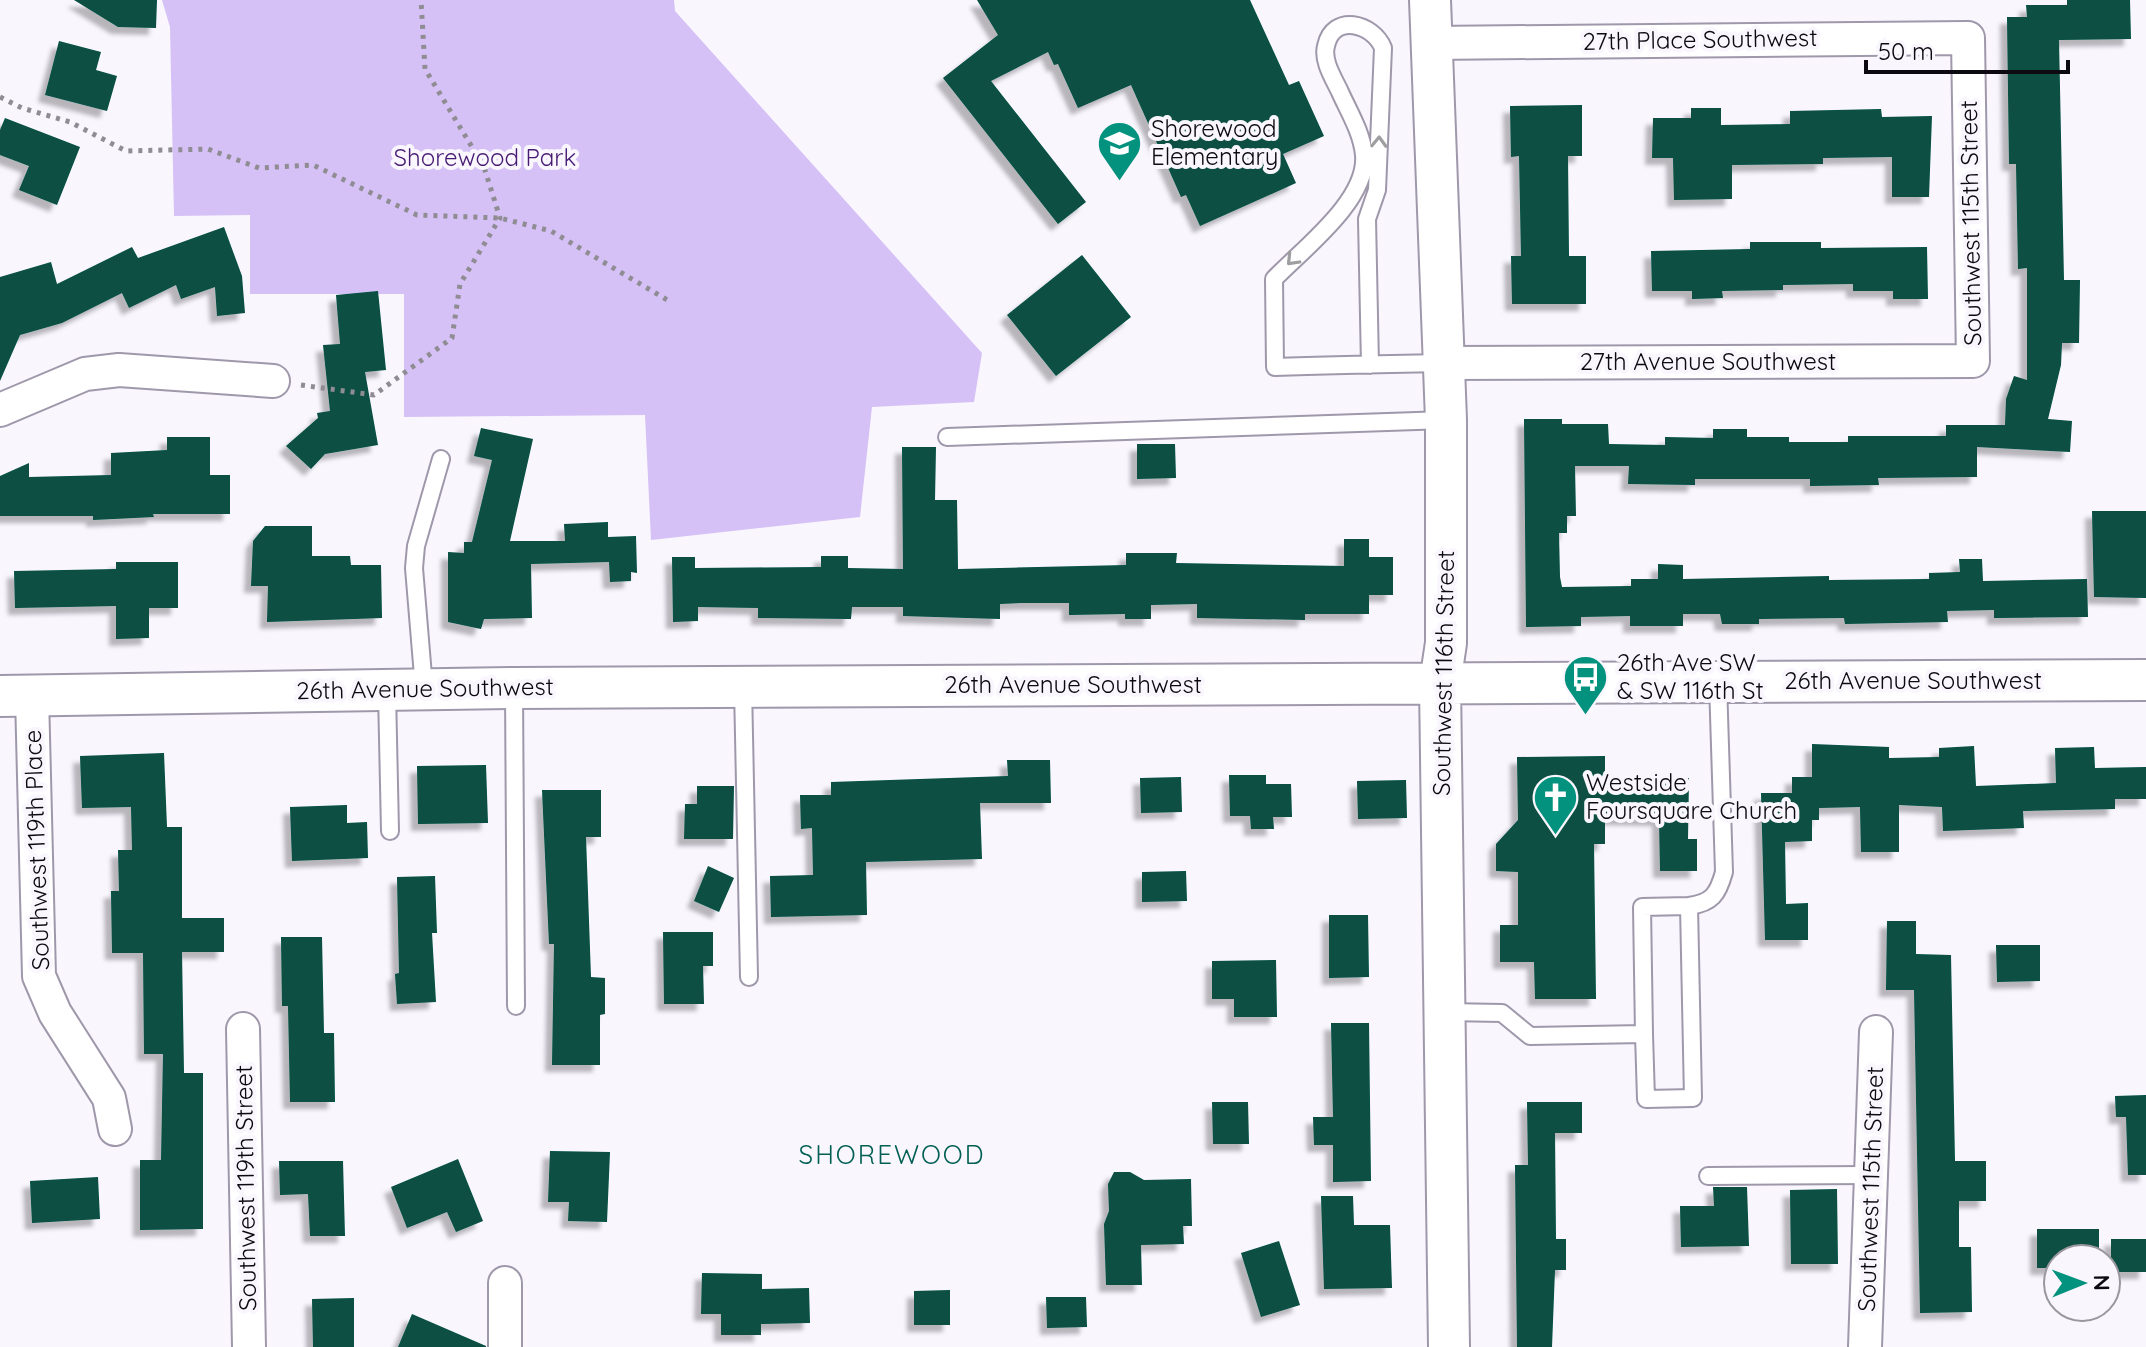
<svg xmlns="http://www.w3.org/2000/svg" width="2146" height="1347" font-family="Quicksand,sans-serif">
<style>
.green{fill:#d5c1f6}
.building{fill:#074f43;filter:url(#shadow)}
.lines{fill:none;stroke-linecap:round;stroke-linejoin:round}
.service-casing{stroke:#9f98ab;stroke-width:20}
.minor-casing{stroke:#9f98ab;stroke-width:36}
.tertiary-casing{stroke:#9f98ab;stroke-width:44}
.path{stroke:#8f8c93;stroke-width:5;stroke-dasharray:4 6;stroke-linecap:butt}
.service{stroke:#fff;stroke-width:16}
.minor{stroke:#fff;stroke-width:32}
.tertiary{stroke:#fff;stroke-width:40}
.oneway{stroke:#9e9d9f}
.labels{text-anchor:middle;stroke-width:8;stroke-linejoin:round;paint-order:stroke}
.street-label{font-size:24px;fill:#0c0a10;stroke:#f9f6fe}
.poi-label{font-size:24px;fill:#0c0a10;stroke:#f9f6fe;text-anchor:start}
.park-label{font-size:24px;fill:#471b73;stroke:#f9f6fe}
.neighbourhood-label{font-size:26px;letter-spacing:2px;fill:#005f52;stroke:#f9f6fe}
</style>
<defs>
<filter id="shadow"><feDropShadow dx="-7" dy="7" stdDeviation="2" flood-color="#0004"/></filter>
</defs>
<rect width="100%" height="100%" fill="#f9f6fe"/>
<path class="green" d="M162,0H674L675,11L982,353L974,402L872,407L860,517L651,540L645,415L404,417V294H250V215L174,216L170,27Z"/>
<path class="building" d="M74,0H157L156,28L118,27Z
M977,0H1250L1289,85L1299,81L1324,136L1283,154L1296,183L1200,226L1186,195L1181,197L1131,85L1078,108L1058,64L1054,65L1048,52L991,81L1086,202L1058,224L943,78L998,35Z
M2067,0H2130L2131,39L2059,40L2064,280H2080L2079,343H2062L2061,365L2048,419L2072,421L2070,452L1977,447V477L1878,478L1879,485L1810,486V479H1695V485L1628,484L1629,466H1575L1576,516H1567V533H1559L1560,577L1562,587L1631,586V579H1658V564L1683,565V579L1829,576V580L1929,579V573L1960,572L1959,559H1982L1983,581L2087,579L2088,617L1994,618V610L1947,611L1948,622L1845,624L1844,618L1759,619V624H1722L1720,614H1683V626H1630V616L1581,617V626L1526,627L1524,419H1562V424H1608L1609,444L1665,445V437L1713,438V429H1747V437H1789V442H1848V436H1946V425H2005L2006,399L2014,376L2027,380V268L2018,269L2016,164H2009L2007,17H2027L2026,5H2067Z
M59,41L101,52L96,70L117,76L107,111L45,95Z
M1582,105V156H1568L1569,256H1586V304H1512L1511,256H1521L1519,156L1511,157L1510,106Z
M1691,108H1721V125L1790,124V111L1881,109L1882,117L1932,116L1929,197H1892V157L1823,158V164L1732,165V199L1674,200L1673,158H1652L1653,118H1691Z
M5,118L80,147L57,205L19,190L29,166L0,155V130Z
M224,227L242,276L245,313L217,316L215,287L181,299L176,285L129,308L122,293L62,323L20,335L0,381V277L51,262L57,284L132,247L138,258Z
M1750,242H1821V248L1927,247L1928,299H1893V291H1853V284L1783,285V290L1722,291L1723,298L1692,299V291H1652L1651,251L1750,249Z
M1082,255L1131,317L1056,376L1007,315Z
M378,291L386,370L365,372L378,445L325,454L311,469L286,446L318,418L317,413L330,411L323,345L340,344L336,295Z
M481,428L533,439L510,541H565L564,524L608,522V537L636,536L637,573L631,572V581L610,582L609,562L531,564L532,618L484,619L481,629L448,622V552L464,553V542H472L492,460L474,456Z
M167,437H210V475H230V514H153L154,517L93,520V516H0V476L29,463V477L111,475V453L167,450Z
M1137,444H1175L1176,478L1137,479Z
M902,447H936L935,500H957L958,569L1126,565V553H1177L1176,563L1344,566V539H1369V557H1393V595H1369V614H1305V620L1197,618V604L1151,605V619H1125V614L1069,615V603H1022L1000,604V619L903,616V607H852L851,619L758,618V608L698,607V621L673,622L672,557H695V568L821,567V556H848V568L903,569Z
M2092,511H2146V598L2094,597Z
M265,526H312V556H350L351,565H381L382,618L267,622L268,586H251L253,541Z
M116,562H178V608H149V638L116,639V606L15,608L14,571L116,569Z
M1812,744L1889,747V758L1939,757V748L1974,746L1976,786L2056,783L2055,748L2094,747L2095,768L2146,767V799H2115V809L2023,811L2024,828L1943,831L1942,807L1899,805V852H1861L1860,807L1819,808V820H1812V841L1785,842L1786,904L1808,903V940H1765L1761,793H1792V777H1812Z
M164,753L167,827H182V918H224V952H182L184,1073H203V1229L140,1230V1160H161L163,1054H144L143,953H112L111,891H119L118,850H132L131,807L82,808L80,756Z
M1605,756V777L1689,778L1688,839H1697V871H1660L1659,819L1605,818V844H1594L1596,999H1535L1534,962H1500V925H1518V872L1496,871V844L1518,820L1517,757Z
M1007,760H1050L1051,803H980L982,859L866,862L867,915L771,917L770,876L813,875L812,828L801,829L800,795H831V782L1008,776Z
M486,765L488,823L418,824L417,766Z
M1229,775H1266V784H1291L1292,817H1273L1274,829H1251L1250,816H1230Z
M1181,777L1182,812L1141,813L1140,778Z
M1406,780L1407,818L1358,819L1357,781Z
M697,786H734L733,839H684L685,804H697Z
M542,790H601V837H586L591,977L605,978V1014L600,1015V1065H552L554,944H549Z
M347,805V823L367,822L368,858L292,861L290,807Z
M708,866L734,878L719,912L694,901Z
M1186,871L1187,901L1142,902V872Z
M435,876L437,933H432L436,1002L397,1004L395,974L399,973L397,877Z
M1329,915H1368L1369,977L1329,978Z
M1887,921H1916V954L1951,955L1955,1161H1986V1201H1959V1247H1971L1972,1312L1920,1313L1914,990H1886Z
M663,932H713V966H703L704,1004H664Z
M281,937H322L324,1033H334L335,1102H290L288,1006H282Z
M1996,945H2040V981L1997,982Z
M1276,960L1277,1017H1234V999H1212V961Z
M1331,1023H1369L1371,1181L1333,1182V1145H1314L1313,1117H1333Z
M2146,1095V1175H2128L2126,1117H2116L2115,1096Z
M1212,1102H1248L1249,1144H1213Z
M1527,1102H1582V1133H1555L1556,1239H1566V1270H1555L1552,1347H1517L1515,1165H1528Z
M550,1151L610,1152L607,1222L568,1221L569,1202H548Z
M458,1159L483,1221L456,1232L447,1212L407,1228L391,1187Z
M279,1161H343L345,1236H310L308,1194L280,1195Z
M1114,1172H1130L1144,1180L1191,1179L1192,1226H1183L1184,1244L1141,1245L1142,1285H1106L1104,1224L1109,1211L1108,1184Z
M98,1177L100,1219L32,1223L30,1181Z
M1713,1187H1747L1749,1246L1681,1247L1680,1206H1714Z
M1837,1189L1838,1264H1791L1790,1190Z
M1321,1196H1353L1354,1225H1390L1392,1288L1324,1289Z
M2037,1229H2099V1259H2058V1268H2037Z
M2111,1239H2146V1272H2111Z
M1279,1241L1300,1305L1261,1317L1241,1253Z
M702,1273L762,1274V1289L809,1288L810,1323L761,1324V1335H721V1314H701Z
M950,1290V1325H914V1291Z
M1046,1297H1086L1087,1327L1047,1328Z
M354,1298V1347H313L312,1299Z
M412,1314L486,1346V1347H398Z"/>
<g class="lines">
<defs>
<path id="service" d="M1370,365L1367,219L1377,190L1383,48C1373,23 1333,13 1326,46C1322,61 1334,79 1340,92C1349,112 1362,133 1364,155C1368,200 1304,248 1274,279L1275,367C1332,365 1388,364 1444,363
M947,437L1446,420
M743,687L749,977
M424,688L414,568L416,546L441,459
M514,688L516,1006
M387,692L390,831
M1446,1012L1502,1013L1530,1036L1644,1034L1646,1099L1693,1098L1689,906C1712,903 1718,894 1724,872L1718,683
M1644,1034L1642,907L1689,906
M1708,1176L1871,1175"/>
<path id="minor" d="M1431,43L1968,38L1973,361L1444,363
M0,410L85,374L119,370L273,381
M32,696L39,976L55,1013L109,1098L115,1129
M243,1029L249,1347
M505,1283V1347
M1865,1347L1876,1032"/>
<path id="tertiary" d="M1430,0L1446,420V643L1440,683L1449,1347
M0,696L514,688L2146,680"/>
</defs>
<use href="#service" class="service-casing"/>
<use href="#minor" class="minor-casing"/>
<use href="#tertiary" class="tertiary-casing"/>
<path class="path" d="M0,97L22,108L70,122L126,151L208,149L259,168L313,165L417,215L500,218L551,231L669,301
M301,385L374,395L452,338L460,284L500,218L484,167L425,69L421,0"/>
<use href="#service" class="service"/>
<use href="#minor" class="minor"/>
<use href="#tertiary" class="tertiary"/>
</g>
<defs><path id="oneway-chevron" d="M-2-3.5L2.5 0L-2 3.5" fill="none" stroke-width="1.6" stroke-linecap="round" stroke-linejoin="round" transform="scale(2)"/></defs>
<g class="oneway">
<use href="#oneway-chevron" transform="translate(1379 142) rotate(-88)"/>
<use href="#oneway-chevron" transform="translate(1292 260) rotate(134)"/>
</g>
<defs>
<symbol id="school-pin" viewBox="-11 -11 22 30"><path d="M0 17L-7.5 6A9.5 9.5 0 1 1 7.5 6Z" fill="#03927e" stroke="#f9f6fe"/><path d="M0-5L7-2L0 1L-7-2ZM-4 1L0 2.5L4 1V4Q0 6-4 4Z" fill="#fff"/></symbol>
<symbol id="bus-pin" viewBox="-11 -11 22 30"><path d="M0 17L-7.5 6A9.5 9.5 0 1 1 7.5 6Z" fill="#03927e" stroke="#f9f6fe"/><path d="M-5-6H5V4H4V6H2V4H-2V6H-4V4H-5ZM-3.5-4V0h7V-4ZM-3.5 1.2v1.5H-2V1.2ZM2 1.2v1.5H3.5V1.2Z" fill="#fff"/></symbol>
<symbol id="church-pin" viewBox="-11 -11 22 30"><path d="M0 17L-7.5 6A9.5 9.5 0 1 1 7.5 6Z" fill="#03927e" stroke="#f9f6fe"/><path d="M-1.2-6h2.4v3.5h3.3v2.4h-3.3V6h-2.4V-.1h-3.3v-2.4h3.3Z" fill="#fff"/></symbol>
</defs>
<g fill-rule="evenodd">
<use href="#school-pin" x="1094" y="118" width="51" height="69"/>
<use href="#bus-pin" x="1560" y="652" width="51" height="69"/>
<use href="#church-pin" x="1530" y="772" width="51" height="69"/>
</g>
<g class="labels">
<g class="street-label">
<text transform="translate(1700 40) rotate(-1)" y="8">27th Place Southwest</text>
<text transform="translate(1971 223) rotate(-91)" y="8">Southwest 115th Street</text>
<text x="1708" y="370">27th Avenue Southwest</text>
<text transform="translate(1444 673) rotate(-89)" y="8">Southwest 116th Street</text>
<text x="1913" y="689">26th Avenue Southwest</text>
<text x="1073" y="693">26th Avenue Southwest</text>
<text transform="translate(425 689) rotate(-1)" y="8">26th Avenue Southwest</text>
<text transform="translate(37 850) rotate(-92)" y="8">Southwest 119th Place</text>
<text transform="translate(246 1188) rotate(-91)" y="8">Southwest 119th Street</text>
<text transform="translate(1871 1189) rotate(-88)" y="8">Southwest 115th Street</text>
</g>
<g class="poi-label">
<text x="1151" y="137">Shorewood<tspan x="1151" dy="28">Elementary</tspan></text>
<text x="1617" y="671">26th Ave SW<tspan x="1617" dy="28">&amp; SW 116th St</tspan></text>
<text x="1586" y="791">Westside<tspan x="1586" dy="28">Foursquare Church</tspan></text>
</g>
<g class="park-label">
<text x="485" y="166">Shorewood Park</text>
</g>
<g class="neighbourhood-label">
<text x="892" y="1164">SHOREWOOD</text>
</g>
</g>
<g transform="translate(2082 1283) rotate(89)"><circle r="38" fill="#f9f6fe" stroke="#9a989f" stroke-width="2"/>
<path d="M0-6L14 30L0 20L-14 30Z" fill="#03927e"/>
<text y="-12" font-size="22" font-weight="bold" text-anchor="middle" fill="#0c0a10">N</text>
</g>
<path d="M1866 60v12h202v-12" fill="none" stroke="#0c0a10" stroke-width="4"/>
<text x="1878" y="60" font-size="24" fill="#0c0a10" stroke="#f9f6fe" stroke-width="6" paint-order="stroke">50 m</text>
</svg>
